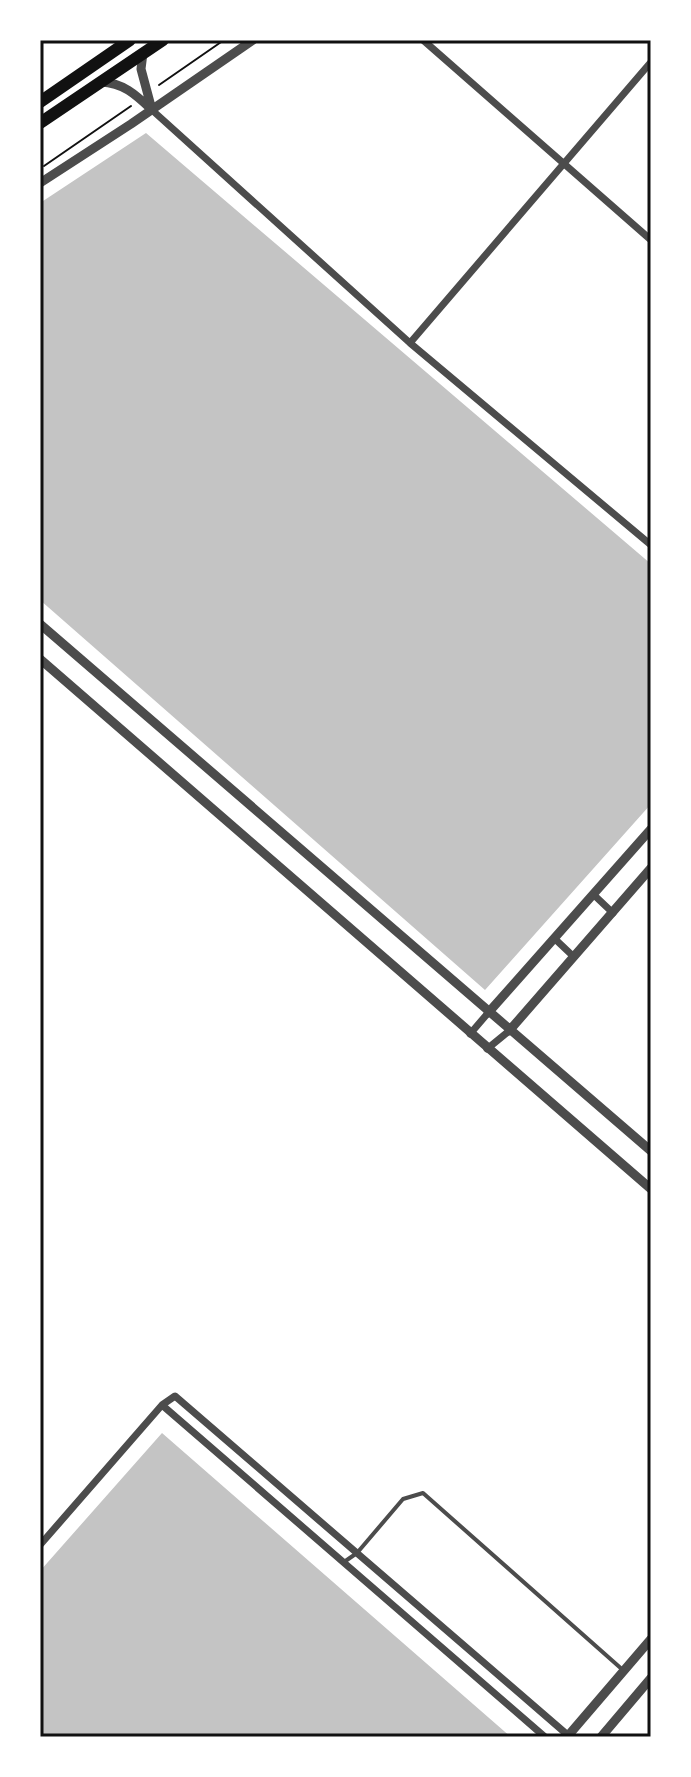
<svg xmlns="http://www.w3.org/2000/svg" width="691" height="1777" font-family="'Libre Baskerville',serif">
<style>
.building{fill:#c4c4c4}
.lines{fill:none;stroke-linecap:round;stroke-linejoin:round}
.path{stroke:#111;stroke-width:2}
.service{stroke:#4c4c4c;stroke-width:4}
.minor{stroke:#4c4c4c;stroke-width:7}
.tertiary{stroke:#4c4c4c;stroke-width:9}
.primary{stroke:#111;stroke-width:12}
.neatline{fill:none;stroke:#111;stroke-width:3}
</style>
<rect width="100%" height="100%" fill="#fff"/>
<path class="building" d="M146,133L651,564V804L485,990L40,600V203Z
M162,1433L511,1737H40V1571Z"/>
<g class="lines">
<path class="path" d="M159,85L224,40
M44,166L131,106"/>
<path class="service" d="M344,1562L357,1553L403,1499L423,1493L624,1671"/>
<path class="minor" d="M423,40L651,240
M152,110L410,343L651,545
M410,343L651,62
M594,895L613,913
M555,939L574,957
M470,1034L488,1013
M487,1049L509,1031
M162,1405L545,1737
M40,1545L162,1405L175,1396L570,1737"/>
<path class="tertiary" d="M143,53L141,69L152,110
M101,82C124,83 136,95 152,110
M40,183L131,124L253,40
M40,624L651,1151
M40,659L651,1189
M488,1013L651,829
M509,1031L651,868
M567,1737L651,1639
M601,1737L651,1678"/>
<path class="primary" d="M40,102L130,40
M40,123L163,40"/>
</g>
<rect width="691" height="1777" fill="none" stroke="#ffffff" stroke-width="84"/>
<rect x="42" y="42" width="607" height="1693" class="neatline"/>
</svg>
